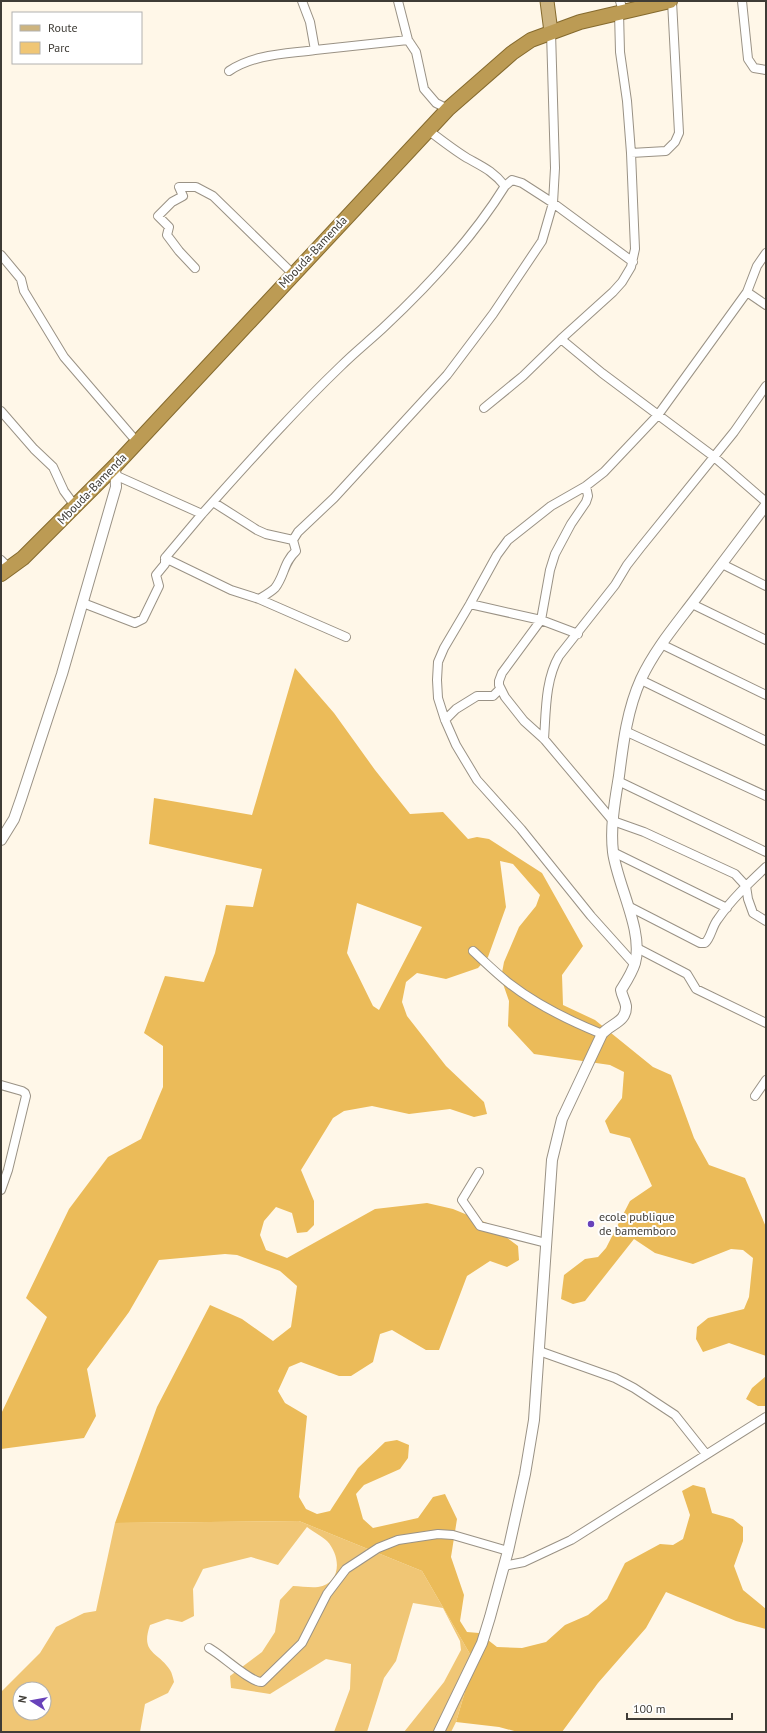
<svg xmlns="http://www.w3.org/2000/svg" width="767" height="1733" font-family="'PT Sans',sans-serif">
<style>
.green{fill:#f0c675;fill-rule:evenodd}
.forest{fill:#ebbb59;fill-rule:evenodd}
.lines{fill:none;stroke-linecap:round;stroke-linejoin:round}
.minor-casing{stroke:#9a9285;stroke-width:10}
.tertiary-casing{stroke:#9a9285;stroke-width:12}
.primary-casing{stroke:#856a2e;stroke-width:15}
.trunk-casing{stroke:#856a2e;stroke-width:16}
.minor{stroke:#fff;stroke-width:8}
.tertiary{stroke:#fff;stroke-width:10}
.primary{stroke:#cdb47f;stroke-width:13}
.trunk{stroke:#bc9b54;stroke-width:14}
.poi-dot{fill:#6842ba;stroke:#fff;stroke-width:1.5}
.labels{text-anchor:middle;stroke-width:4;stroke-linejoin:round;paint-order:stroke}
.street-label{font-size:12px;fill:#3f3c36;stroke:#fff}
.poi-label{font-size:12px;fill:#3f3c36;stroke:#fff;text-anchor:start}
</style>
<rect width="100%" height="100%" fill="#fff7e8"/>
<path class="green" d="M299,1521L422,1571L474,1661L456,1722L451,1732H404L444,1682L461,1650L460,1641L443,1608L413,1603L396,1661L384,1678L367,1732H334L350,1689L351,1664L326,1659L270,1694L231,1688L230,1676L262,1652L275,1632L280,1600L293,1586C301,1586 310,1588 318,1587C342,1583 341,1556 327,1541C322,1536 313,1532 307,1527L278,1565L251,1557L203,1569L193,1589L194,1616L182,1622L167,1619L150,1625C140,1654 158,1651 170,1670C172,1673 173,1678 174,1682L168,1693L145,1704L140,1732H1V1692L40,1653L56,1627L84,1613L96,1611L115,1523ZM20,1689H44V1713H20Z"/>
<path class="forest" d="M295,668L334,713L375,770L410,814L443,812L468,839L477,837L489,839L542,873L583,946L562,975L563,1005L595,1020L653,1067L671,1075L694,1138L709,1165L745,1178L766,1227V1356L729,1343L703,1352L696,1339L697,1327L708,1318L744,1309L749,1297L753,1258L743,1250L731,1249L693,1264L655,1253L634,1239L585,1301L573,1304L561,1299L564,1275L585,1259L598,1257L606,1248L630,1201L652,1186L630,1138L610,1133L605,1121L622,1098L624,1072L610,1065L534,1054L508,1026L509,1001L501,978L504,962L519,927L536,906L540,895L513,864L500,861L506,907L488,957L478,968L446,979L417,973L406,982L402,1002L407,1016L446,1066L484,1102L487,1114L474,1117L450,1109L409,1114L372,1106L344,1111L333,1118L301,1170L314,1201V1225L307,1232L297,1233L292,1213L276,1207L264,1221L260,1235L266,1250L287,1258L375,1209L427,1203L453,1209L487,1223L518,1246L519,1260L507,1267L490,1261L467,1276L439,1350H426L392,1330L380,1334L373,1362L351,1376H339L301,1362L289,1367L278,1391L285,1403L307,1416L299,1497L306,1509L317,1514L330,1511L358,1468L385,1442L397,1440L409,1445L408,1458L400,1469L364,1485L356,1494L363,1519L373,1528L418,1518L433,1497L445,1494L457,1519L451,1557L464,1595L460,1621L467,1632L479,1633L497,1647L522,1648L546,1642L565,1625L588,1615L607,1599L625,1563L660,1544L673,1545L683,1539L690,1515L682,1491L693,1485L705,1488L712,1513L733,1519L743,1527V1541L734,1566L743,1590L766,1609V1629L736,1621L666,1592L646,1628L598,1683L562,1732H518L499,1727L456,1722L474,1661L422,1571L299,1521L115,1523L157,1407L210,1305L242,1319L273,1341L291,1327L297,1286L280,1271L237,1255L225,1254L159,1260L129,1312L87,1369L96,1416L84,1438L1,1449V1414L47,1317L26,1298L69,1209L108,1157L141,1139L163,1087V1046L144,1033L165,976L204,982L215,953L226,905L253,907L262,869L149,844L154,798L252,815ZM357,903L422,927L379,1010L373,1006L347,953Z
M766,1376V1406H758L746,1399L752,1388Z"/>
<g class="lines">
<defs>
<path id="minor" d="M302,1L310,22L315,50L408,40
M398,1L408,40L416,52L424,89L436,103L448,109
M620,1L623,11
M742,1L748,59L754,68L766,70
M229,71C254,54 286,54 315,50
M428,130C441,140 454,150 467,158C483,167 493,171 505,186
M631,153L666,151L675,142L679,133L672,1
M1,255L21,279L24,291L64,357L137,442
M195,268L179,251L167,235L169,227L158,216L172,202L183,196L179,187H196L213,196L293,274
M747,292L766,305
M561,339L602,373L713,456L766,502
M484,408L523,376L561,339L613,292L622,282L631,267L635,249L631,153L627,101L620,52L619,12
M1,411L34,449L53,467L64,491L75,506
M117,476L202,514C247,464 292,413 341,366C354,353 369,341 383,328C427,287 474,236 505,186L512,180L522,183L553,203L633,262
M586,486L588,496L586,502L571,524L555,554L550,570L541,620L502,673L499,681V685L505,697L524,721L544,739L613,821L644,832L735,874L746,886L748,899L753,913L766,921
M213,502L257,530L266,534L293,540L298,532L334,498L447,375L493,314L542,241L553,203L555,168L551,32
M165,558L231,590L259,599L346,637
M1,560L10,569
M722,564L766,586
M259,599C264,596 271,592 275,588C285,575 283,563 296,551L293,540
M83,603L135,623L143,619L159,586L156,575L165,564V558L202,514
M470,604L541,620L578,634
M692,604L766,640
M661,644L766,695
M641,680L766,741
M445,720L456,709L477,696H493L500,689
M625,731L766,796
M544,739C546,712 545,680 559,656L615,585L627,565L641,547L734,432L766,386
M618,781L766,852
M613,852L727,908
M628,906L700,943H705C711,938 712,926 718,919C731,900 749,883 766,867
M637,948L687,974L696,989L766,1023
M473,951C485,962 497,974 510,984C537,1005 570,1021 602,1034
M635,965L591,916L521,829L477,780L456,745L445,720L438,698L437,680L438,662L444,648L470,604L497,555L508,540L551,506L586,486L604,472L658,415L747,292L757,266L766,253
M1,1085L22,1091L25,1093L26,1096L8,1170L1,1190
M755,1096L766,1080
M479,1172L462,1200L480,1226L546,1243
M539,1351L615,1378L634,1388L675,1415L706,1454
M504,1566L524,1562L571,1540L766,1417
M209,1648C222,1655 251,1683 262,1682L302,1643L327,1594L346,1569L378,1548L398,1540L438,1534L453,1535L508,1551"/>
<path id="tertiary" d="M1,840L14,819L21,799L62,674L116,487L115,466
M439,1732L482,1643L490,1617L508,1551L525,1474L534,1420L552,1160L562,1119L602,1034C610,1024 627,1022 626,1006C625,1000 622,996 621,990C626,982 632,973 635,963C644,932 617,884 613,852C610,827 615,800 619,776C623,744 627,710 641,679C654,651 674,627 693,602C717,570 742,537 766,505"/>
<path id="primary" d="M547,1L551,32"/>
<path id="trunk" d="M1,574L23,558L115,466L448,109L512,53L531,40L580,22L670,1"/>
</defs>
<use href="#minor" class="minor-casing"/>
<use href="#tertiary" class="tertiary-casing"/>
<use href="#primary" class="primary-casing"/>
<use href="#trunk" class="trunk-casing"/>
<use href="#minor" class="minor"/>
<use href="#tertiary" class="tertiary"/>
<use href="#primary" class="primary"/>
<use href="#trunk" class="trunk"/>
</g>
<circle class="poi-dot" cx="591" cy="1224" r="4"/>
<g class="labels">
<g class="street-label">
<text transform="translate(313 252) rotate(-47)" y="4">Mbouda-Bamenda</text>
<text transform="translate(92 489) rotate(-46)" y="4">Mbouda-Bamenda</text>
</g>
<g class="poi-label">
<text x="599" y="1221">ecole publique<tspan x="599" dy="14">de bamemboro</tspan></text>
</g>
</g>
<rect width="767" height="1733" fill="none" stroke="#3f3c36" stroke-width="4"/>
<rect x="12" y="12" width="130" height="52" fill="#ffffff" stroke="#b2b1af"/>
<rect x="20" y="25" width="20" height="6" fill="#cdb47f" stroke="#b2b1af"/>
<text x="48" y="32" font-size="12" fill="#3f3c36">Route</text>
<rect x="20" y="42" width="20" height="12" fill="#f0c675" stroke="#b2b1af"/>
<text x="48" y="52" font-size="12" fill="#3f3c36">Parc</text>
<g transform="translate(32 1701) rotate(281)"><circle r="19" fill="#ffffff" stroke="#b2b1af"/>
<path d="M0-3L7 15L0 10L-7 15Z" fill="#6842ba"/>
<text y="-6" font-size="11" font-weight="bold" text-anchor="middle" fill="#3f3c36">N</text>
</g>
<path d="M627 1713v6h105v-6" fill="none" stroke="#3f3c36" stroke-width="2"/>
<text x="633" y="1713" font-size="12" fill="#3f3c36" stroke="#ffffff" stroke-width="3" paint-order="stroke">100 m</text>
</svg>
